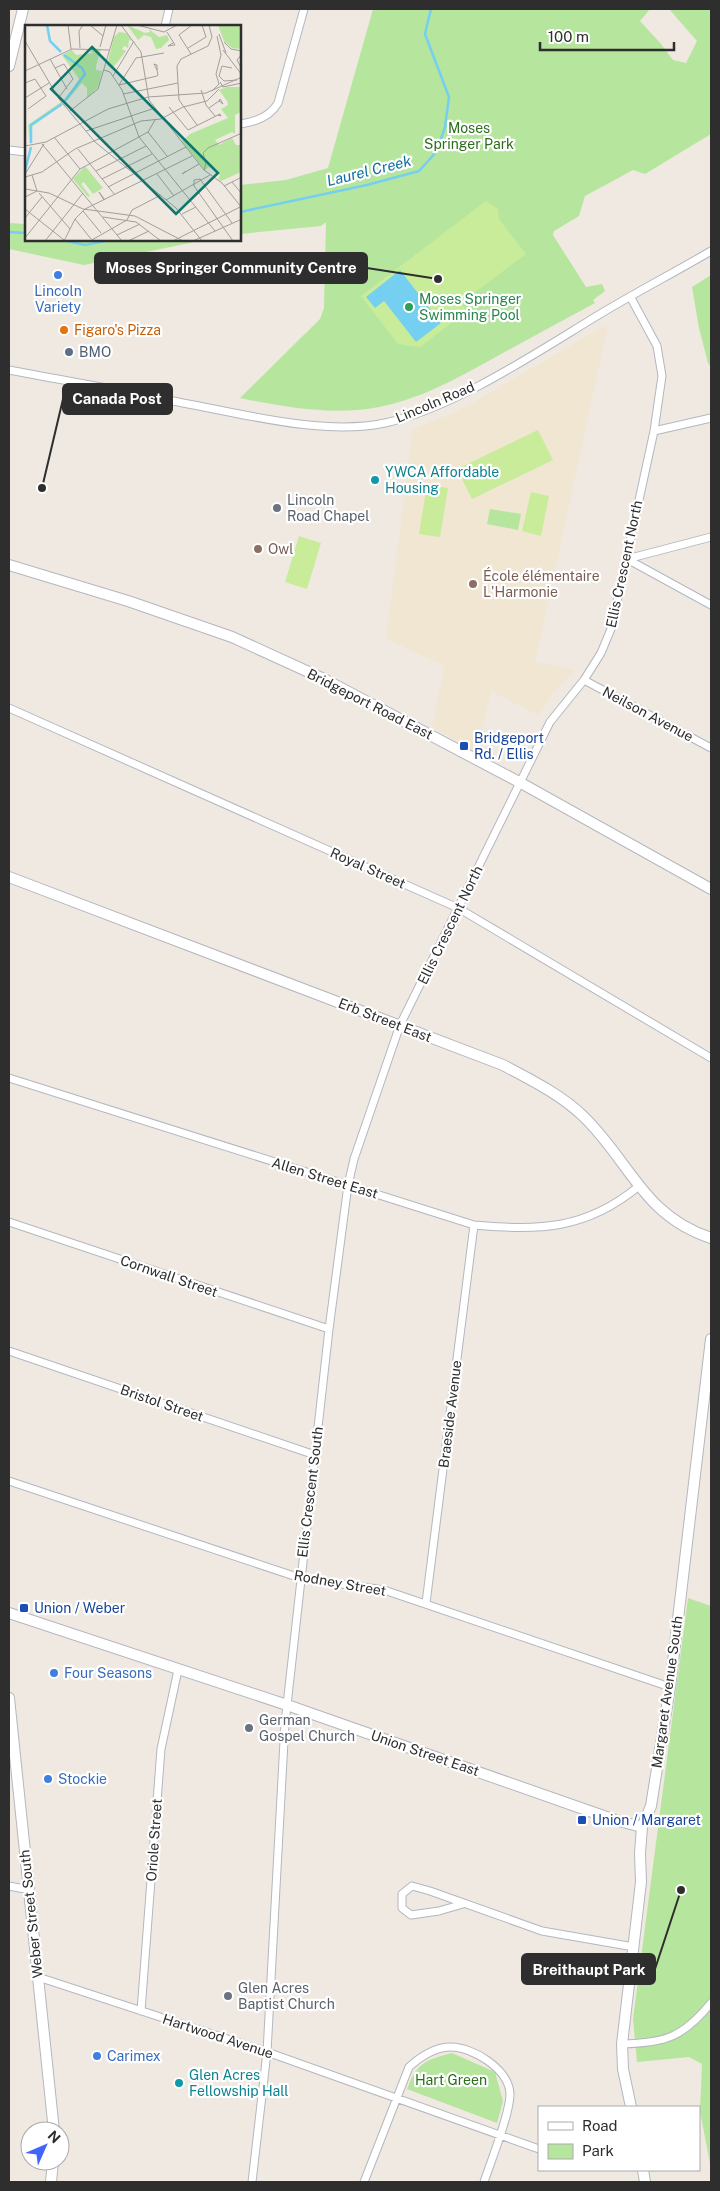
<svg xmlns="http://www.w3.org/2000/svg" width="720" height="2191" font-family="'Public Sans',sans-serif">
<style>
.education{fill:#f0e6d1}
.green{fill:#b6e59e}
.pitch{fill:#c9ec9a}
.water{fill:#75cff0}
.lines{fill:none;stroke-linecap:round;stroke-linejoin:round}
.stream{stroke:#75cff0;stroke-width:2.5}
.street-casing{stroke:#b4b7c1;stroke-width:9}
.secondary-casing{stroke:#b4b7c1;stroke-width:12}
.street{stroke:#fff;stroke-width:7}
.secondary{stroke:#fff;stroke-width:10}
.shop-dot{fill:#3f7fe0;stroke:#fff;stroke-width:2}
.leisure-dot{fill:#2e9e5b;stroke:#fff;stroke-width:2}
.food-dot{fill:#e8710a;stroke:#fff;stroke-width:2}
.service-dot{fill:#5c6f8a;stroke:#fff;stroke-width:2}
.culture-dot{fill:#0f9aa8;stroke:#fff;stroke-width:2}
.worship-dot{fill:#6b7280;stroke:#fff;stroke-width:2}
.education-dot{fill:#8d6e63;stroke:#fff;stroke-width:2}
.transit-dot{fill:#1a4fb4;stroke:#fff;stroke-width:2}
.labels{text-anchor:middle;stroke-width:4.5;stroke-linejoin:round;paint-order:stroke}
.park-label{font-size:14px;fill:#2c6e1b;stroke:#fff}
.shop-label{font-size:14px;fill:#366cbe;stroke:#fff;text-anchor:start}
.leisure-label{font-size:14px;fill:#27864d;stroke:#fff;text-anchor:start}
.food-label{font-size:14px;fill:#c56008;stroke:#fff;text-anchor:start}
.service-label{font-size:14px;fill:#4e5e75;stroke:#fff;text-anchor:start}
.street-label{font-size:14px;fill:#2e2e2e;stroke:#fff}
.culture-label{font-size:14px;fill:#0d838f;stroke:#fff;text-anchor:start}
.worship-label{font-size:14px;fill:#5b616d;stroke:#fff;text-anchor:start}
.education-label{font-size:14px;fill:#785e54;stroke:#fff;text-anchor:start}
.transit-label{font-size:14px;fill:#164399;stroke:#fff;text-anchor:start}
.water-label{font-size:15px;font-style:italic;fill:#0d6fa3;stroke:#fff}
.inset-river{fill:none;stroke:#75cff0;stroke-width:2.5}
.inset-road{fill:none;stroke:#a29e99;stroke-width:1}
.view{fill:#0f766e;fill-opacity:0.15;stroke:#0f766e;stroke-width:2.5}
.inset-edge{fill:none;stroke:#2e2e2e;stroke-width:2.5}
.leader{fill:none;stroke:#2e2e2e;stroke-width:2}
.callout-dot{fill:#2e2e2e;stroke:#fff;stroke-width:2}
.callout{fill:#2e2e2e;stroke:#2e2e2e;stroke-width:2}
.callout-label{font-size:15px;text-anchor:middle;font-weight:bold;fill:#fff}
</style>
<rect width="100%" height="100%" fill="#efe9e1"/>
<path class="education" d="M606,325L607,329L535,662L575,670L557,688L539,715L491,691L477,752L432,727L445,666L386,639L413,429L458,411Z"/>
<path class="green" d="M373,9H650L640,21L661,44L673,60L686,63L697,41L669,9H711V134L645,174L633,170L585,196L579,216L554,231L553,235L586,287L602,284L605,291L593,300L595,303C564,320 532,337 501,354C456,379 410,406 357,410C318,413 278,406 240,398L320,319L324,308L326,222L321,226L240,234V185L286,180L328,168Z
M9,223L26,224V240H204L84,265L9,249Z
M711,275V367L708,363L699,328L692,287Z
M490,509L521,514L518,530L487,524Z
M688,1598L711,1606V2169L700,2111L702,2064L689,2057L637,2062L633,2019Z
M452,2053L495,2072L503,2101L497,2123L407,2089C417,2063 425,2060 452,2053Z"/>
<path class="pitch" d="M486,201L498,209L499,219L526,254L461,303L467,311L420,347L398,344L361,296Z
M538,430L553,460L472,499L457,469Z
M427,485L448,488L440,537L419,534Z
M531,492L549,496L541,536L522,531Z
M299,536L321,543L307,589L285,582Z"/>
<path class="water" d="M400,270L441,323L416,342L384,301L375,308L366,297Z"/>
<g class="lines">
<path class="stream" d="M240,212L367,185L419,171L437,151L445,127L449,97L425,34L431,9
M9,232L26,233
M63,240L85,245L110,240"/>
<defs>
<path id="street" d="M165,26L169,9
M240,124C256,122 270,117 278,103L304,9
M9,150L26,152
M9,370C67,381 125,391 183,403C244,414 324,436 385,423C450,409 530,357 587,322C627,297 670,275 711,251
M654,431L711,418
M627,559L711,605
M627,559L711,537
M584,680L711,748
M9,708L458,908L711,1058
M9,1078L474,1225C538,1231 586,1230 639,1186
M9,1222L329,1329
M9,1351L315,1455
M9,1481L300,1578L384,1590L670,1687
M426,1603L474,1225
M9,1886L30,1890
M463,1904L439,1911L411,1915L402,1908V1894L412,1886L430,1891L542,1931L634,1947
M38,1977L267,2052L539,2149
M141,2011L161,1749L178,1670
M622,2044C666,2043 683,2037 711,2003
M252,2182L267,2052L285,1723L329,1329L348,1185L354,1159L400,1025L550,722L584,680L601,653L611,629L654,431L662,376L657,346L631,298
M364,2182L409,2067C420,2057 433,2048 449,2047C472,2046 509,2069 510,2094C510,2114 491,2161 484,2182"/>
<path id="secondary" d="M9,66L23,9
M9,565L128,601L232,637L324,679L521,783L711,889
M9,877L503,1065C531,1080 560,1094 583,1116C630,1161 643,1216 711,1238
M9,1613L287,1705L615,1820L642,1827
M9,1698L54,2131
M631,2107L623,2069L622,2044L641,1882L640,1853L642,1827L651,1806L670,1687L711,1339
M643,2170L645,2182
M51,2182L53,2161"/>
</defs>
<use href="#street" class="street-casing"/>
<use href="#secondary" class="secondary-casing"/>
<use href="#street" class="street"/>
<use href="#secondary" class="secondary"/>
</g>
<g class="shop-dot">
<circle cx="58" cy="275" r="5"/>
<circle cx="54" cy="1673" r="5"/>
<circle cx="48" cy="1779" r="5"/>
<circle cx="97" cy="2056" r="5"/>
</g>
<circle class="leisure-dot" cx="409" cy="307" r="5"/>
<circle class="food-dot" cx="64" cy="330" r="5"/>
<circle class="service-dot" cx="69" cy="352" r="5"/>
<g class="culture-dot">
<circle cx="375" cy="480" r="5"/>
<circle cx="179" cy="2083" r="5"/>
</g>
<g class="worship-dot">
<circle cx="277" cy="508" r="5"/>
<circle cx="249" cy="1728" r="5"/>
<circle cx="228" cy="1996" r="5"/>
</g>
<g class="education-dot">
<circle cx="258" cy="549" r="5"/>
<circle cx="473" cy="584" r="5"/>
</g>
<g class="transit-dot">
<rect x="459" y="741" width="10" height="10" rx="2.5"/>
<rect x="19" y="1603" width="10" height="10" rx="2.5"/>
<rect x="577" y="1815" width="10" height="10" rx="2.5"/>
</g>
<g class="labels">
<g class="park-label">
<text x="469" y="133">Moses<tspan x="469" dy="16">Springer Park</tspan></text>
<text x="451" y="2085">Hart Green</text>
</g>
<g class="shop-label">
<text x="58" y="296" text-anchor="middle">Lincoln<tspan x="58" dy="16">Variety</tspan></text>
<text x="64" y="1678">Four Seasons</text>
<text x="58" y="1784">Stockie</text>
<text x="107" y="2061">Carimex</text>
</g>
<g class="leisure-label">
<text x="419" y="304">Moses Springer<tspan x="419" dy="16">Swimming Pool</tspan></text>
</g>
<g class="food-label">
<text x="74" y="335">Figaro's Pizza</text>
</g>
<g class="service-label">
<text x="79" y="357">BMO</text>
</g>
<g class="street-label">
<text transform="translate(435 402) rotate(-23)" y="5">Lincoln Road</text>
<text transform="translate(624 564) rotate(-78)" y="5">Ellis Crescent North</text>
<text transform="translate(370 704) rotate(27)" y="5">Bridgeport Road East</text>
<text transform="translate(648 714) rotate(28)" y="5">Neilson Avenue</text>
<text transform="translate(368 868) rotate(24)" y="5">Royal Street</text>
<text transform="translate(450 925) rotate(-64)" y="5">Ellis Crescent North</text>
<text transform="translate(385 1020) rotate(21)" y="5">Erb Street East</text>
<text transform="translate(325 1178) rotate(17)" y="5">Allen Street East</text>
<text transform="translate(169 1276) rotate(19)" y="5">Cornwall Street</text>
<text transform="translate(162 1403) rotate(19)" y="5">Bristol Street</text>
<text transform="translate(450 1414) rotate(-83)" y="5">Braeside Avenue</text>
<text transform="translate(310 1492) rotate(-83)" y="5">Ellis Crescent South</text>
<text transform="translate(340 1583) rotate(10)" y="5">Rodney Street</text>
<text transform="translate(667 1692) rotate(-82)" y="5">Margaret Avenue South</text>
<text transform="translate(425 1753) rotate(19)" y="5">Union Street East</text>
<text transform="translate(154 1840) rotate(-86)" y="5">Oriole Street</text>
<text transform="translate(31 1914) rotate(-96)" y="5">Weber Street South</text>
<text transform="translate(218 2036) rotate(18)" y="5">Hartwood Avenue</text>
</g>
<g class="culture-label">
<text x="385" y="477">YWCA Affordable<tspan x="385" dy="16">Housing</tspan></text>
<text x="189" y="2080">Glen Acres<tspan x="189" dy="16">Fellowship Hall</tspan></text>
</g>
<g class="worship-label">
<text x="287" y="505">Lincoln<tspan x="287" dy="16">Road Chapel</tspan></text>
<text x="259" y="1725">German<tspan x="259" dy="16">Gospel Church</tspan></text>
<text x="238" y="1993">Glen Acres<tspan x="238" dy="16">Baptist Church</tspan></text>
</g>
<g class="education-label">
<text x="268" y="554">Owl</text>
<text x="483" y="581">École élémentaire<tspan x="483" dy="16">L'Harmonie</tspan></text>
</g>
<g class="transit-label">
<text x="474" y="743">Bridgeport<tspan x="474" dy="16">Rd. / Ellis</tspan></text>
<text x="34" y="1613">Union / Weber</text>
<text x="592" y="1825">Union / Margaret</text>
</g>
<g class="water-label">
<text transform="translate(369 171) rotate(-14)" y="5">Laurel Creek</text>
</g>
</g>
<g transform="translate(25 25)">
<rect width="216" height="216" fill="#efe9e1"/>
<path d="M102,0L120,8L125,7L124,4L134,12L142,10L144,15L136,23L131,24L126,12L119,10L113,15ZM193,0H216V24L207,23L199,16ZM94,7L101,8L107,16L104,15L103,23L99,21L97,24L101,26L87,44L82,40L89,12ZM68,23L76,24L71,41V45L77,46L73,62L62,73V63L57,58L40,78L54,54L37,30L47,25L51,30L68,28L64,25ZM202,62H216V87L210,90V109L207,107L190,115L194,120L207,113L211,120H216V147L196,156L193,154L195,150L184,142L180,145L157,116L165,109L203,93L196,84L203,80L202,76L194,65ZM36,77L37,80L5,103L7,118L5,119L3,100ZM60,141L78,163L68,169L59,157L56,159L65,171L63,172L48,154Z" fill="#b6e59e"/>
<path class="inset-river" d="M22,0L25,16L36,27M39,30L57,43L60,49L39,77M6,118V100L37,79M0,146L6,122"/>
<path class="inset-road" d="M43,0L46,24M65,0L78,11M96,0L116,27L124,75L179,145L197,158L217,183M112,0L139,7L152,0M142,7L150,20L143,21L148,18M194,9L201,28M0,16L34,74L70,117L151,183L177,216M199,17L206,24L217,26M75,22L81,0M55,23L54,6L58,0M163,23L181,12L177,0M198,25L217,50M166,29L154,10L167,0M217,29L212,35L217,44M25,34L42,64M30,43L39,39L48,54L34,72M207,43L197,41L194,51L199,56L212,55M79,45L85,47L97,65L114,112L190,206M0,46L47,24L84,25M88,51L109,16M195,57L198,62L217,58M0,58L10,54L21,71L3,84M94,60L132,51L133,50L132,45V40L129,39L132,45M94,60L111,33L139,28M176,65L181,80L190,91M187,66L194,59L191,49L196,30L192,11M98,69L153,58M0,73L24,58M144,82L163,105L193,90L196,91L195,89L193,90M184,83L194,76L198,79L195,74L194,76M45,86L73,64L92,0M172,100L154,75L152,41L156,34L183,21L187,12L184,0M61,106L130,83M123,107L142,131M29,112L55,144M17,119L97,216M0,121L21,117L83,84L123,72L181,68L217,52M53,124L90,170M179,145L181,139L178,128L183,123L217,108M71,146L121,121M161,146L157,149L174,139M0,149L19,119M132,149L149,171M0,152L17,147L50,124L116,96L136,94L158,82L182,76L194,64M77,154L127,129M207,157L217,169M169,161L208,216M169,161V155L175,154L207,198M199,161L217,152M83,162L161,122M0,164L24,168L58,184L110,191L158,216M14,168L45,204M0,172L12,166L7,150M79,175L74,167L80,175M141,175L185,150M0,184L39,215M58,186L76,208M157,189L171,182M78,192L111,197L136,216M0,193L17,172M50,194L66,214M92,210L115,199M0,213L55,144L123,107L130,95M20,216L58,168M39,216L50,194L60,184L167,131M65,216L102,195L107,185L136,170M103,216L124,206M148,216L215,182M168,216L217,194"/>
<path class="view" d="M67,22L193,148L151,189L26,64Z"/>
<rect width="216" height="216" class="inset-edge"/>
</g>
<path class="leader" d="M438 279L367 268M42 488L63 399M681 1890L655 1969"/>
<g class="callout-dot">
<circle cx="438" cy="279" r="5"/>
<circle cx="42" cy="488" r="5"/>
<circle cx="681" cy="1890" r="5"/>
</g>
<g class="callout">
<rect x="95" y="253" width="272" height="30" rx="5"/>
<rect x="63" y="384" width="109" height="30" rx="5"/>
<rect x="522" y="1954" width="133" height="30" rx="5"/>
</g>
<g class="callout-label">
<text x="231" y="273">Moses Springer Community Centre</text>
<text x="117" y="404">Canada Post</text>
<text x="589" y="1975">Breithaupt Park</text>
</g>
<rect width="720" height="2191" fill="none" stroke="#2e2e2e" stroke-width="20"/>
<rect x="538" y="2106" width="162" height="65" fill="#ffffff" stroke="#ababab"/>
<rect x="548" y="2122" width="25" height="8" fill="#ffffff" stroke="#ababab"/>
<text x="582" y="2131" font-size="15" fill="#2e2e2e">Road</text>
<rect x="548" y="2144" width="25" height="15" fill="#b6e59e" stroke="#ababab"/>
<text x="582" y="2156" font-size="15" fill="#2e2e2e">Park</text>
<g transform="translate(45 2146) rotate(45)"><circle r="24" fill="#ffffff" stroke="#ababab"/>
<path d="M0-4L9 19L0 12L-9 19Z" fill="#4264fb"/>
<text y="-8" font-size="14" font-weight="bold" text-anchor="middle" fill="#2e2e2e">N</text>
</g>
<path d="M540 42v8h134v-8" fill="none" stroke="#2e2e2e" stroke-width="2.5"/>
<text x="548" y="42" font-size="15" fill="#2e2e2e" stroke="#ffffff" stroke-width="4" paint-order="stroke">100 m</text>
</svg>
